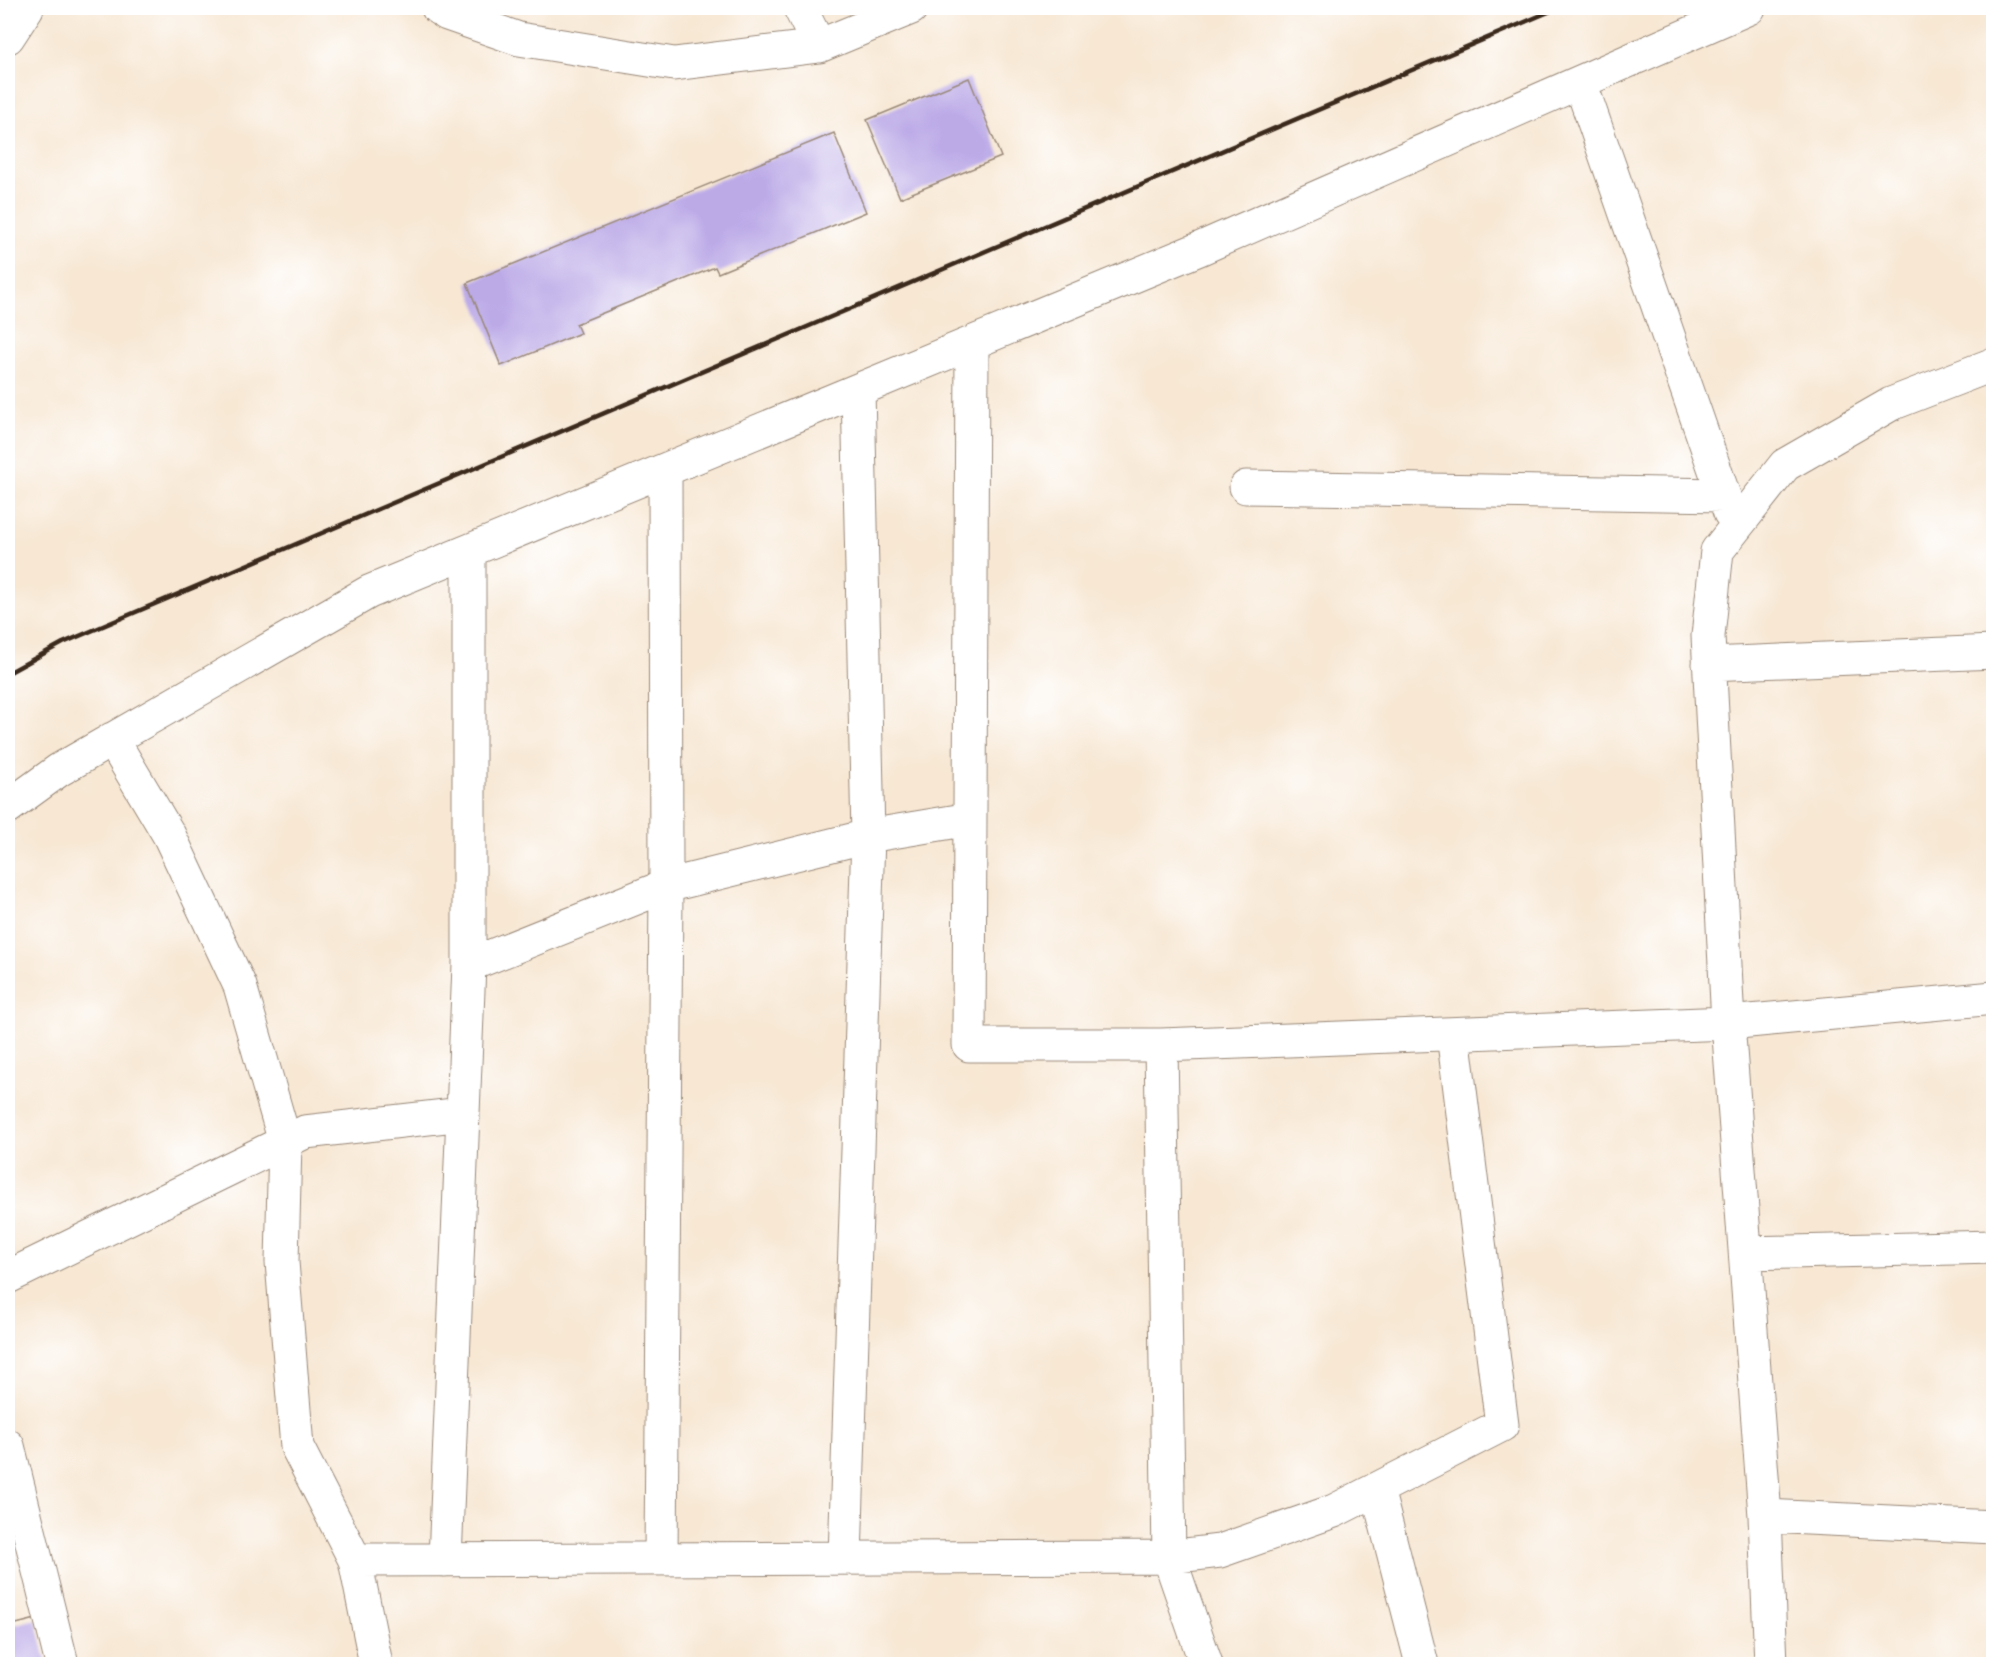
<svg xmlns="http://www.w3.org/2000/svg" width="2001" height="1672" font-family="Dekko,sans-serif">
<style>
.building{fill:#bcaae7}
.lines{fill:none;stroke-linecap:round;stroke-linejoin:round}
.minor-casing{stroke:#998878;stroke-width:35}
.major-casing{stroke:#998878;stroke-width:35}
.minor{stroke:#fff;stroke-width:33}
.major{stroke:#fff;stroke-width:33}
.rail{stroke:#3b2a1e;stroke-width:4.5}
</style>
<rect width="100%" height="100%" fill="#fff"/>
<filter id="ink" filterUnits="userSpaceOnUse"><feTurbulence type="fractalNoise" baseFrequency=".0167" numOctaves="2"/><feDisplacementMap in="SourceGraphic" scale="12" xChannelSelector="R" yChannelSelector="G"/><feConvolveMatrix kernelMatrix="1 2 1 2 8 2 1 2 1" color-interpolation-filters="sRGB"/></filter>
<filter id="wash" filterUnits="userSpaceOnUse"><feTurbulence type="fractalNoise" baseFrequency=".008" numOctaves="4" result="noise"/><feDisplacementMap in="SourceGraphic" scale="24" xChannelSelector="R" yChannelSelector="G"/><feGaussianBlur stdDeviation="1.35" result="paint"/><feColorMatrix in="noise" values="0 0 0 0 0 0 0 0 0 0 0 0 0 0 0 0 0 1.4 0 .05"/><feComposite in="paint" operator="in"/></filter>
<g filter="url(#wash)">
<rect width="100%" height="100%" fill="#f7e7d3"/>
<g id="blocks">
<path class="building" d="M969,78L1001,157L900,198L867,120Z
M834,133L866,212L718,273L715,267L576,324L580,333L501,366L467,283Z
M36,1619L47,1664H8V1626Z"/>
</g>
</g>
<g filter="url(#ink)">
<use href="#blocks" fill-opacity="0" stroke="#998878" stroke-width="1.5"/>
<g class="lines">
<defs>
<path id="minor" d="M438,8L447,14L519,39L674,64L819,46L911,8
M800,8L819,46
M1580,82L1730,513
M972,343L969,1045H1161
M1246,487L1723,495
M1709,664L1994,652
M112,739L169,835L240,986L285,1142L282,1262L297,1447L355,1560
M8,807L59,770L369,592L1199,249L1749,8
M469,965L666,886L868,836L970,819
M1746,1253L1994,1247
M8,1277L305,1132L463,1114
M8,1446L62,1664
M1377,1489L1422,1664
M1765,1516L1994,1527
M661,1558L666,886L665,470
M845,1558L868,836L858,390
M445,1560L469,965V551
M376,1664L355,1560L1169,1557L1161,1045L1728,1023L1994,998
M1206,1664L1169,1557L1220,1551L1334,1511L1502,1425L1453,1034
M1771,1664L1765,1516L1728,1023L1708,636L1717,551L1785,465L1891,404L1994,364"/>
<path id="major" d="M8,37L27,8"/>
</defs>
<use href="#minor" class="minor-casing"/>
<use href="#major" class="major-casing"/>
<use href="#minor" class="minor"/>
<use href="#major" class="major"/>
<path class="rail" d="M8,673L63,643L1558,8"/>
</g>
</g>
<rect width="2001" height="1672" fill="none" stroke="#fff" stroke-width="30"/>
</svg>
